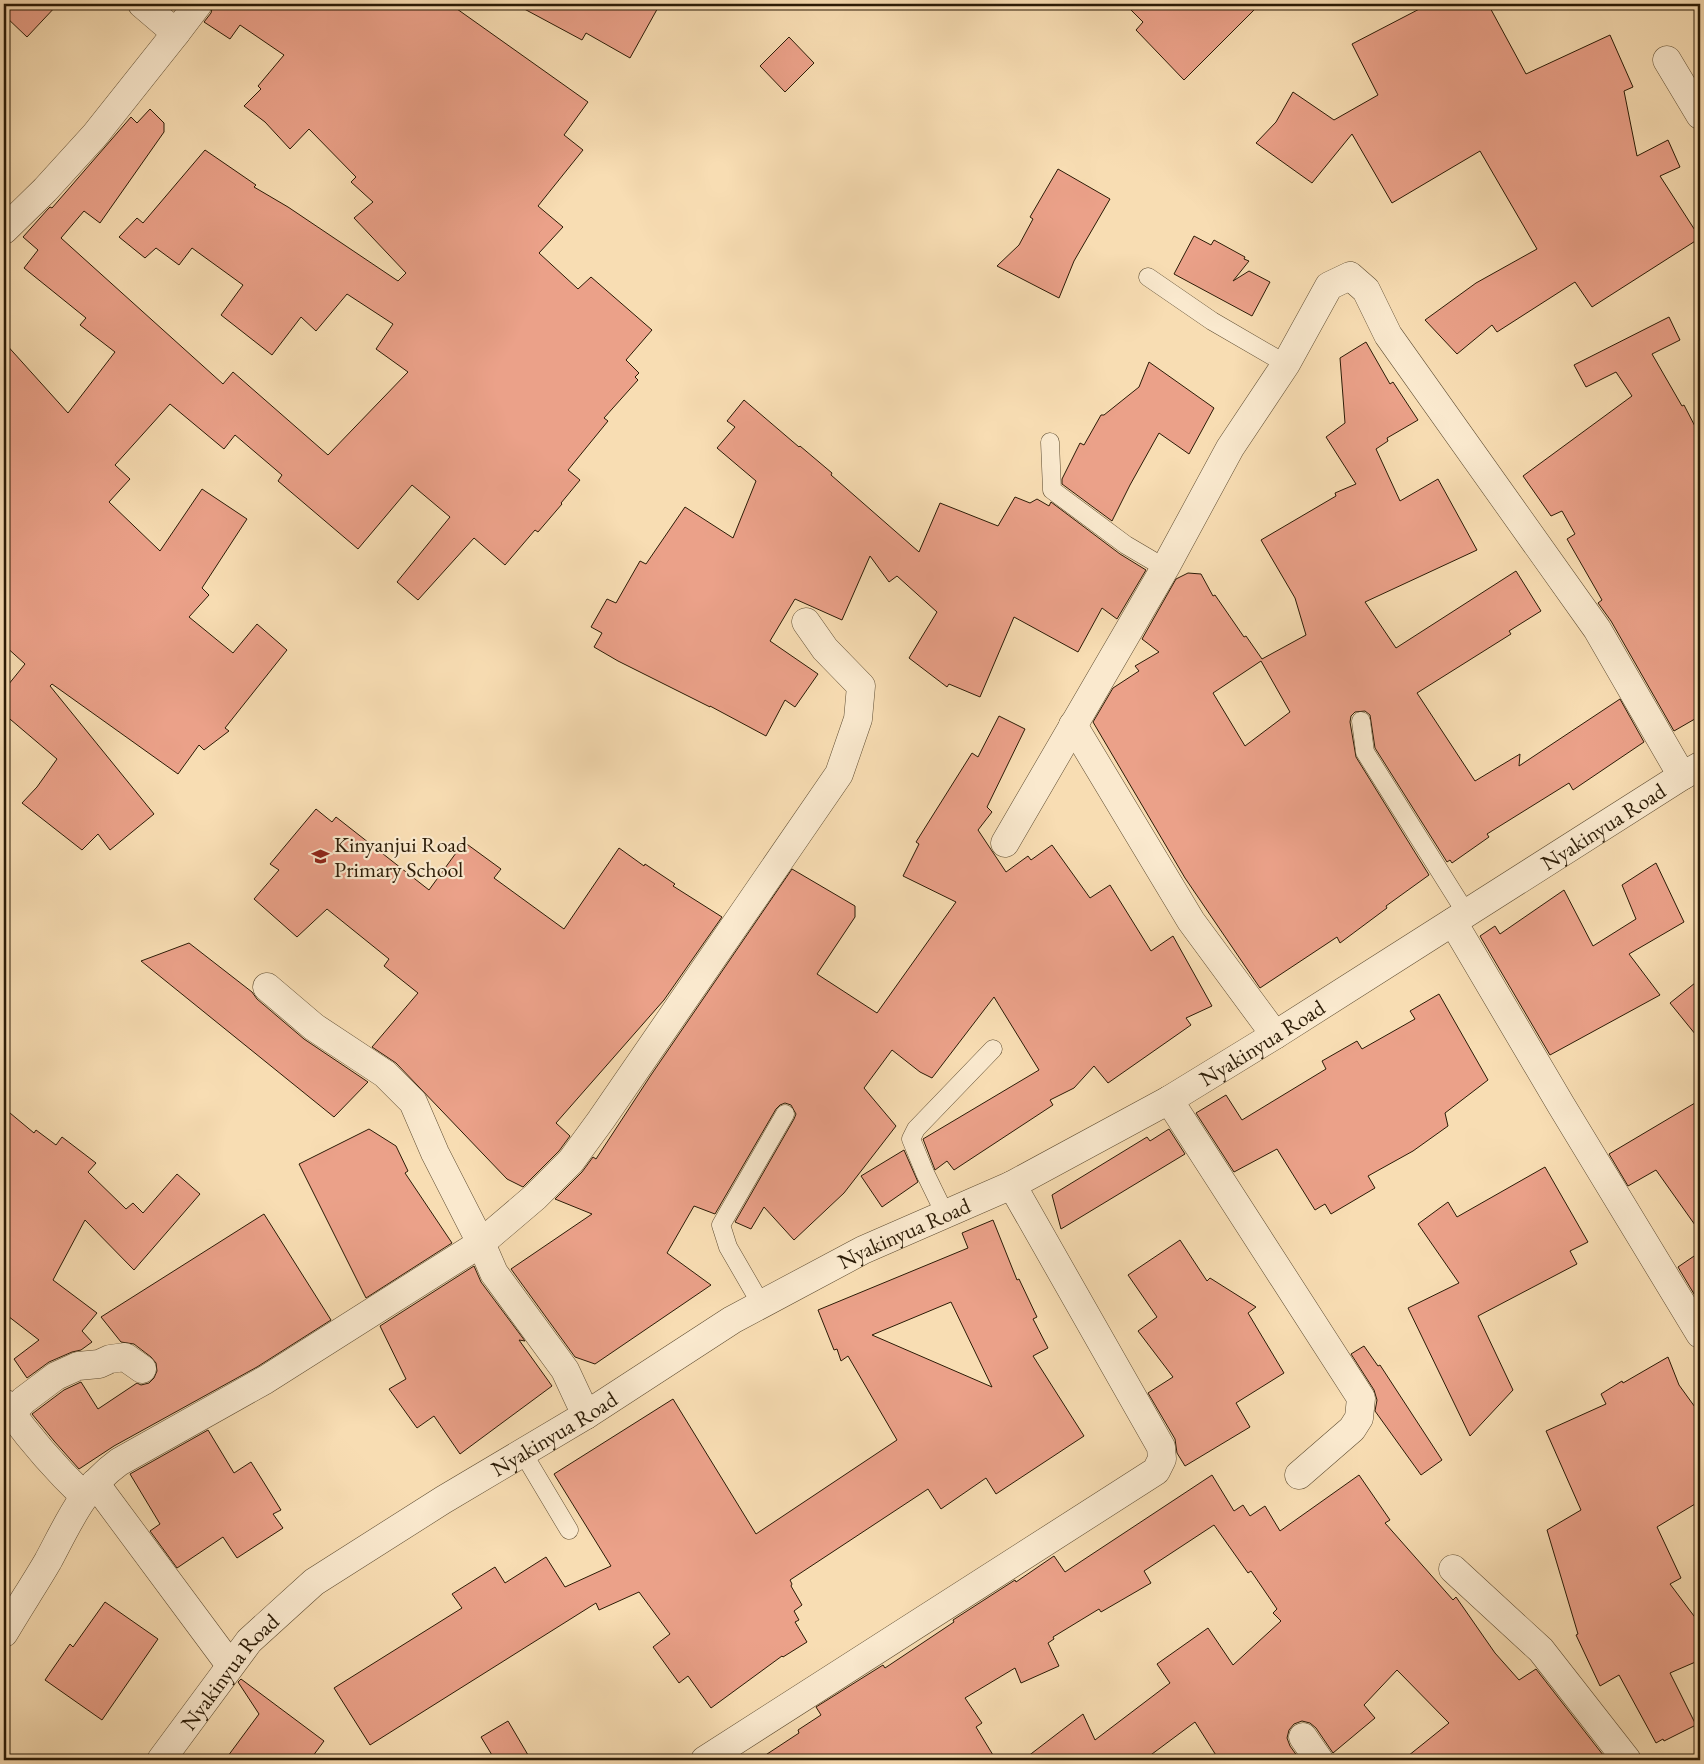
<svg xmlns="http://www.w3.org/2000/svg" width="1704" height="1764" font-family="'EB Garamond',serif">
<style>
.building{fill:#eba189;stroke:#2b1b06;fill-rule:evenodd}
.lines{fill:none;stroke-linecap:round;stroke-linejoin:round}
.lane-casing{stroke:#5e4c31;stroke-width:19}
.street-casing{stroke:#5e4c31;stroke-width:29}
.lane{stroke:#fae9ce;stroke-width:18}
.street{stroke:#fae9ce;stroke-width:28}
.labels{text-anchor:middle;stroke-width:4.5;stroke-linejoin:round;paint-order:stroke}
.street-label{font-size:22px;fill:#2b1b06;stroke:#fae9ce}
.poi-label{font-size:22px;fill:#2b1b06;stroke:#fae9ce;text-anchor:start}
</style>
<rect width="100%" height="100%" fill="#f8ddb3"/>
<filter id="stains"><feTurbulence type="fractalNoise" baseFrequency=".004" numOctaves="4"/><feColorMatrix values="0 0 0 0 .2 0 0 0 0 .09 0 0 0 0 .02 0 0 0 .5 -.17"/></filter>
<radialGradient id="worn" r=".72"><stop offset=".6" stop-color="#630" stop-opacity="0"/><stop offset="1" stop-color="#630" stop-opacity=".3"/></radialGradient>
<path class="building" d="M4,4H58L27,37L4,15Z
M213,4H450L588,102L564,135L583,150L538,206L563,227L539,253L578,289L591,277L652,330L626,360L639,373L635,377L638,380L604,418L608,421L568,470L580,480L561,503L562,504L538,532L535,530L505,565L474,538L418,600L397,582L450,517L412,485L358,549L278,481L282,475L235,435L224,449L170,404L115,465L130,479L109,502L160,551L202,489L247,519L202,588L209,595L189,617L233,653L257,624L287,650L225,728L229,731L204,750L199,745L178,774L52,684L50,686L154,814L110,850L98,834L82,850L22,803L37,787L57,759L4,714V690L25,664L4,645V342L68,413L115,352L80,325L86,318L24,268L38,250L23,237L48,209L50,207L52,208L131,117L137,123L150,109L164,123V132L100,223L84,211L61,238L223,384L233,372L328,455L408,372L376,349L393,324L347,294L316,331L301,317L272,355L221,315L243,285L192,248L179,265L156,248L145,258L119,237L137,218L143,223L205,150L256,185L254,187L288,207L398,281L406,273L354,218L373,202L351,182L356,177L309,129L290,149L265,122L244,106L261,89L258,86L284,55L240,25L230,39L204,22L211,13Z
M515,4H660L630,58L586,33L582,40Z
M1125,4H1260L1184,80L1136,30L1143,22Z
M1429,4H1488L1526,74L1610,35L1633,87L1624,91L1637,156L1668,140L1680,167L1660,176L1700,238L1592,307L1575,282L1497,332L1492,325L1457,354L1425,320L1476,283L1537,249L1480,151L1392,203L1352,134L1312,183L1256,143L1276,122L1293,92L1334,120L1378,95L1352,44Z
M789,37L814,63L785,92L760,66Z
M1058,169L1110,199L1074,261L1059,298L997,266L1019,245L1033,219L1030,217Z
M1194,236L1211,245L1214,240L1245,257L1244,259L1249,261L1233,281L1249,271L1270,282L1252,316L1174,274Z
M1669,317L1680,340L1652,354L1682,406L1684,405L1700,436V716L1674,731L1611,621L1598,603L1602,600L1567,539L1575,534L1562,511L1551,516L1523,476L1632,396L1616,372L1586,387L1574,365Z
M1366,342L1390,384L1393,382L1418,420L1387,438L1388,441L1376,449L1400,501L1438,479L1477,550L1365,602L1396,648L1516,571L1541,611L1509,631L1511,634L1417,693L1475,781L1520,754L1519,766L1620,699L1644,742L1573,790L1569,783L1487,834L1489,837L1452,863L1450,860L1447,862L1375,748L1370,715L1365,711L1355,712L1351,716L1350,722L1356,757L1429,875L1386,906L1387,908L1340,943L1337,937L1260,988L1185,878L1093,722L1113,688L1139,671L1135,666L1159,652L1142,639L1176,579L1188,573L1201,574L1213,596L1215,595L1244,637L1246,636L1262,659L1306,635L1295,598L1261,540L1336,496L1335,493L1356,484L1326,437L1345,423L1340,358ZM1261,661L1290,712L1245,746L1213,693Z
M1149,362L1214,408L1189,454L1159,433L1130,485L1112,521L1062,484V479L1080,443L1084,445L1101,415H1104L1139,387Z
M744,400L799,447L800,446L832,473L831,475L919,552L940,503L998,526L1015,497L1030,503L1037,499L1049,506L1051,502L1120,554L1146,570L1117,619L1102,608L1078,652L1014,617L980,697L949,684L947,687L909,658L937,612L897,576L889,582L870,556L842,620L795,599L770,641L818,674L795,707L785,700L766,736L710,706V707L618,661L594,647L602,633L591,627L607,599L616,603L640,561L646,564L685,507L733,538L756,481L717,448L735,427L727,421Z
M999,716L1025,729L987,807L992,812L978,830L1006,872L1028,856L1031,860L1052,845L1090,898L1110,885L1151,951L1173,936L1212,1006L1186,1018L1191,1025L1108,1083L1094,1066L1074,1088L1050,1100L1053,1105L954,1170L947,1161L935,1170L923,1139L1039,1070L994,997L932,1078L920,1072L892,1050L864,1088L896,1126L844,1193L794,1240L764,1207L751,1229L735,1222L794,1119L796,1114L791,1105L785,1103L780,1105L776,1109L715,1214L694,1206L667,1253L711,1285L595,1364L575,1357L511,1269L592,1214L555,1199L582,1172L593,1157L596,1159L651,1075L792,869L855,906V917L817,974L877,1013L956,902L903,876L919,844L916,842L972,753L978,757Z
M316,809L332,822L336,817L429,890L464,842L501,869L494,878L564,929L619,848L644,866L645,864L675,884L673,886L722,917L664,1000L556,1123L570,1136L559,1151L523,1187L507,1179L396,1063L372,1047L418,993L384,966L389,959L327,909L297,937L254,899L279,870L270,864Z
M1656,863L1684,922L1629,954L1660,995L1550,1055L1480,936L1495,926L1500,934L1564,890L1593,946L1636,919L1622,885Z
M189,943L252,992L257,999L304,1039L368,1082L334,1117L141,961Z
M1700,979V1040L1670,1003Z
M1439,994L1488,1080L1445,1113L1448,1126L1413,1151L1368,1176L1375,1188L1331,1214L1325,1204L1315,1210L1277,1149L1234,1172L1196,1113L1226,1095L1242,1120L1326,1069L1322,1061L1357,1041L1362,1049L1415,1019L1410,1011Z
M1700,1100V1232L1656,1170L1628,1186L1609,1154Z
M4,1108L34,1133L36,1130L56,1145L62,1137L96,1163L88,1172L126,1209L133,1203L143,1213L177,1174L200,1194L134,1270L85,1220L53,1280L97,1313L82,1331L92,1342L81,1350L72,1352L49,1362L27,1378L14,1359L39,1340L4,1313Z
M369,1129L396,1146L408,1171L405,1173L452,1243L366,1298L299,1164Z
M1169,1129L1185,1154L1061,1229L1052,1195L1147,1137L1150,1141Z
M904,1150L918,1182L882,1207L861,1176Z
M1545,1167L1588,1242L1570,1251L1577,1264L1478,1316L1513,1390L1470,1436L1408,1308L1459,1283L1418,1224L1448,1202L1457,1217Z
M264,1214L331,1320L257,1367L114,1446L79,1469L54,1441L32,1414L64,1390L81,1382L98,1409L137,1383L141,1385L149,1383L154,1378L157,1371L156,1363L151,1357L134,1344L121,1342L101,1317Z
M993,1220L1017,1280L1019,1279L1037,1317L1033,1319L1048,1348L1033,1356L1084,1436L996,1494L986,1478L941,1509L928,1489L790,1580L792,1584L791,1586L802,1605L794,1611L799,1620L795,1622L807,1642L783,1657L782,1656L711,1708L688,1676L679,1683L653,1647L670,1634L639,1592L599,1610L596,1603L370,1745L334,1688L462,1608L452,1594L495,1567L505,1583L546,1557L565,1587L611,1566L554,1474L673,1399L756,1534L897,1440L848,1356L841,1361L837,1349L834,1350L818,1310L968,1248L962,1233ZM951,1302L992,1387L872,1335Z
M1180,1240L1207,1281L1210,1278L1256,1307L1248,1313L1284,1373L1236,1403L1250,1427L1185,1466L1177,1453L1175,1439L1148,1393L1173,1377L1138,1331L1157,1317L1128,1275Z
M1700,1252V1304L1678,1267Z
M474,1266L481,1282L525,1341L519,1340L552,1386L460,1454L434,1416L417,1428L389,1389L406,1379L380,1326Z
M1364,1346L1378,1366L1380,1365L1442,1460L1421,1475L1375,1411L1377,1400L1374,1390L1351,1354Z
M1668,1357L1679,1385L1700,1414V1501L1657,1527L1681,1578L1670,1584L1700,1624V1660L1670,1673L1696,1725L1664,1741L1663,1739L1656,1743L1619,1675L1600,1686L1576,1635L1578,1634L1547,1530L1581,1510L1546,1431L1606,1404L1601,1394L1622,1381L1623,1383Z
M208,1430L234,1473L251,1462L281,1510L273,1514L283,1528L237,1558L223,1537L177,1568L150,1531L160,1524L130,1474Z
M1212,1475L1234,1511L1243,1505L1250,1516L1265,1506L1280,1531L1359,1475L1390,1520L1385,1523L1453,1600L1456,1597L1495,1653L1519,1680L1536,1669L1607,1760H1403L1449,1723L1397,1670L1364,1705L1375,1718L1333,1753L1316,1728L1310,1723L1302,1721L1294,1724L1289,1730L1287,1738L1290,1746L1300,1760H1219L1195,1722L1144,1760H1023L1083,1714L1095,1740L1170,1683L1157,1664L1208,1628L1233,1665L1281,1621L1273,1613L1277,1609L1251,1571L1248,1573L1214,1525L1144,1571L1151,1583L1101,1612L1099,1609L1053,1637L1054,1639L1048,1643L1059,1666L1021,1683L1015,1668L965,1698L982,1723L976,1727L996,1760H758L799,1733L798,1730L821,1715L816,1707L883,1665L885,1668L954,1622L953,1620L1015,1580L1016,1582L1054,1556L1065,1572Z
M105,1602L158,1639L102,1720L45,1680L70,1644L73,1647Z
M241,1679L324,1741L310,1760H225L259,1714L238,1682Z
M508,1721L531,1760H495L481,1737Z"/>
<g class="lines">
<defs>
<path id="lane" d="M1148,277L1212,321L1286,364
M1050,442L1052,490L1126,545L1165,568
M1361,721L1365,752L1466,913
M945,1214L925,1173L911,1139L916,1129L993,1049
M761,1304L728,1247L721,1225L785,1114
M523,1453L569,1530"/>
<g id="street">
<path d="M142,4L176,33L198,4"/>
<path d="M1667,60L1700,115"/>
<path d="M4,230L45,190L95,135L176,33"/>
<path d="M1073,725L1191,921L1275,1035"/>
<path d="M1005,843L1165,568L1230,448L1286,364L1329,286L1350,276L1366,290L1388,335L1597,629L1682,776"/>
<path d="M1453,922L1561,1105L1700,1334"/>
<path d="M267,987L314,1027L385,1074L413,1102L435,1153L481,1243L494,1273L565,1370L586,1415"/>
<path d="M1169,1100L1361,1398L1359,1418L1352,1429L1299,1475"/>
<path d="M4,1403C28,1437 54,1467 84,1496"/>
<path d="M11,1413L24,1400L56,1376L78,1366L99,1364L110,1359L125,1357L142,1369"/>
<path d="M95,1483L230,1665"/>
<path d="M1453,1569L1541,1650L1627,1760"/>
<path d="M4,1633C18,1609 34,1585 48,1561C69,1522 82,1489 119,1462L265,1380L481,1243L535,1197L571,1161L601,1120L839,774L858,719L861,686L825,649L806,622"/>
<path d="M1303,1737L1319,1760"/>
<path id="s1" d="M161,1760L249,1641L314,1582L443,1500L586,1415L732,1320L863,1250L1012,1185L1169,1100L1275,1035L1682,776L1700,766"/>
<path d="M705,1760L1156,1471L1162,1459L1161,1447L1012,1185"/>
</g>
</defs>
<use href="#lane" class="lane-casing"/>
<use href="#street" class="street-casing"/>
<use href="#lane" class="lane"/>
<use href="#street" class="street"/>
</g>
<defs>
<symbol id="school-bare" viewBox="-9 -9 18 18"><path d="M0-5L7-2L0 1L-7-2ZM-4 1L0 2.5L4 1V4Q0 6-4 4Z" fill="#8f2418" stroke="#fae9ce" stroke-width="2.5" paint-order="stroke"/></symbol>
</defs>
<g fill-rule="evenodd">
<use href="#school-bare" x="308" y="844" width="25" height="25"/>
</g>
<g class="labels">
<g class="street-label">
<text dy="8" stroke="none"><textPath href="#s1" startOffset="1732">Nyakinyua Road</textPath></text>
<text dy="8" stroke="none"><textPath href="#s1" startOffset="1328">Nyakinyua Road</textPath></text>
<text dy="8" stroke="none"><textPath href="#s1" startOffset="922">Nyakinyua Road</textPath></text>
<text dy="8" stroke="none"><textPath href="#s1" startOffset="518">Nyakinyua Road</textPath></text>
<text dy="8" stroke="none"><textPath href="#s1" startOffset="112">Nyakinyua Road</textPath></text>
</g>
<g class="poi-label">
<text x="334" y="852">Kinyanjui Road<tspan x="334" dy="25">Primary School</tspan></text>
</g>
</g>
<rect width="1704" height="1764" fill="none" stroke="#f8ddb3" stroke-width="20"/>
<rect x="5" y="5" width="1694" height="1754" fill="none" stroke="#2b1b06" stroke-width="2.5"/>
<rect x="10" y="10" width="1684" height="1744" fill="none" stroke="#2b1b06"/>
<rect width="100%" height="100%" filter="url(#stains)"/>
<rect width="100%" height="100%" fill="url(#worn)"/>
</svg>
